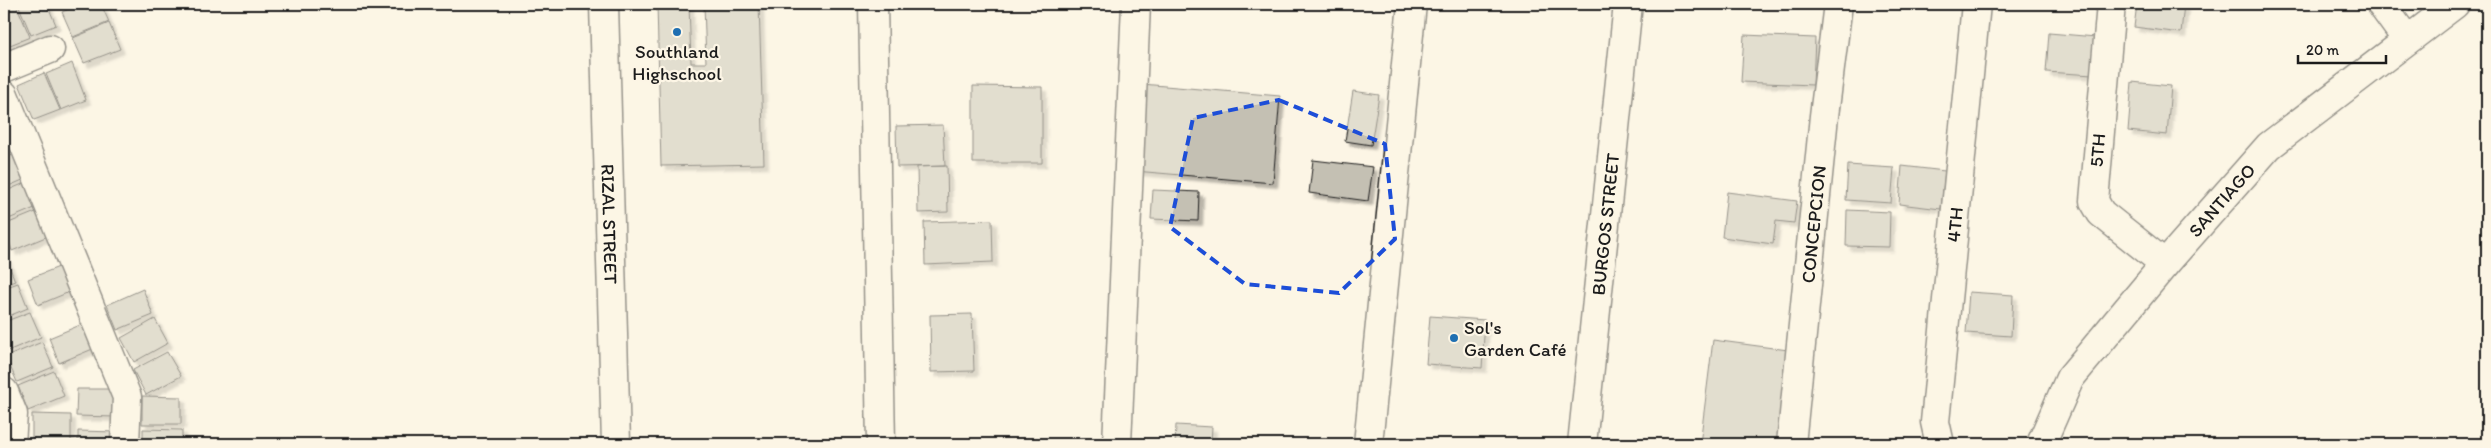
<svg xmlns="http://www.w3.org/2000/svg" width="2491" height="448" font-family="Itim,sans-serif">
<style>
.building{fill:#c4c0b3;stroke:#1c1c1c;filter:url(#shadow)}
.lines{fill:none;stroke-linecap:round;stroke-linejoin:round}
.minor-casing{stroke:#1c1c1c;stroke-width:31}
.major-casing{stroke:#1c1c1c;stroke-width:31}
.minor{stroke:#fcf5e5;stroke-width:28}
.major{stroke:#fcf5e5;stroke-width:28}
.marked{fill:none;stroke:#1d4ed8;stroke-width:4;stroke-dasharray:10 6;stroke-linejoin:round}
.poi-dot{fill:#1f6fb2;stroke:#fcf5e5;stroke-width:2}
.labels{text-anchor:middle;stroke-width:4.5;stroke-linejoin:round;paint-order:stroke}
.poi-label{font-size:19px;fill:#1c1c1c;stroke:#fcf5e5}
.street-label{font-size:19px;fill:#1c1c1c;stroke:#fcf5e5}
</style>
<defs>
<filter id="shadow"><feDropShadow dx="4.5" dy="4.5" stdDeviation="1" flood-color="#0004"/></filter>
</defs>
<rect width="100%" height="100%" fill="#fcf5e5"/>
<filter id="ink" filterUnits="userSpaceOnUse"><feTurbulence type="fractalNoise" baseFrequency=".02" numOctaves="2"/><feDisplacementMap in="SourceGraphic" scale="10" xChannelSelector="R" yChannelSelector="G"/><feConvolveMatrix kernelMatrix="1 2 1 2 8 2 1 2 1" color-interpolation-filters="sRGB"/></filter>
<g filter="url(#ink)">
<path class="building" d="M7,4H16L30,37L5,47L4,5Z
M18,4H47L56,25L31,35Z
M81,4H101L109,22L73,37L62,12Z
M657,4H689L691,63H706L704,4H759L764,164L661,166Z
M2137,4H2184L2181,33L2134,27Z
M109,23L120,49L84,63L73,38Z
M2049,33L2096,37L2093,75L2046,72Z
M1744,35L1815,38L1813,85L1741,82Z
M72,63L86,100L61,110L46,74Z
M44,73L60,110L34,120L19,84Z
M2132,82L2171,86L2167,135L2128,131Z
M1142,84L1280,96L1273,183L1135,171Z
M973,86L1042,87V163H973Z
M1353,91L1379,95L1371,145L1345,141Z
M4,125L14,150L4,154Z
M943,125L945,166L897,167L896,126Z
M15,154L25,179L4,188V159Z
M1313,160L1373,167L1368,201L1309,193Z
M1848,165L1894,168L1891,203L1846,200Z
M947,166L948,212L918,213L917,167Z
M1902,166L1945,171L1941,209L1899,204Z
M27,182L37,207L4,221V192Z
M1153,190L1199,192L1198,221L1151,219Z
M1727,192L1797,201L1794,223L1776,221L1773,244L1722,237Z
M1847,210L1890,212L1889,247L1846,246Z
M38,211L48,236L12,251L4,225Z
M992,220L993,262L925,265L924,222Z
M5,255L15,281L4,285V256Z
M64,265L74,290L38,305L28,279Z
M18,283L28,308L4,318V288Z
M143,289L153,315L117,330L107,305Z
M1969,292L2013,295L2011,336L1966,333Z
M30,312L41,337L5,352L4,322Z
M972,314L974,371L931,372L930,315Z
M1430,316L1485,320L1482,368L1426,364Z
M155,319L168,343L134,362L121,338Z
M85,323L95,348L59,363L49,338Z
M1713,340L1788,350L1777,444H1700Z
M42,342L53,367L17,382L6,357Z
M167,352L181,376L146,395L133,370Z
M54,371L64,396L28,411L18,386Z
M77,389H116L115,417L76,416Z
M142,396L181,397V424H142Z
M32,414L71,415V442L32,441Z
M1176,425L1212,427L1211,444H1175Z
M143,429L182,430V444H143Z
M78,431L117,432V444H78Z"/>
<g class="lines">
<defs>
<g id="minor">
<path d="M873,4L881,444"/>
<path d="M2111,4L2094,201L2101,213L2165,264"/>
<path d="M2381,4L2407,40"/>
<path d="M4,68L50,49"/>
<path d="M4,95L127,397L125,444"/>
<path d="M4,392L13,414L11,444"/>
<path d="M1117,444L1136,4"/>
<path d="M1368,444L1412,4"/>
<path id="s1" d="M1582,444L1628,4"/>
<path id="s2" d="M1791,444L1824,116L1838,4"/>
<path id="s3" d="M1940,444L1935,422L1976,4"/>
<path id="s4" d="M2041,444L2070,378L2165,264L2269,146L2455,4"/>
</g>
<g id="major">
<path id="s5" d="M604,4L616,444"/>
</g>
</defs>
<use href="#minor" class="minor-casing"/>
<use href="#major" class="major-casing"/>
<use href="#minor" class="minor"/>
<use href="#major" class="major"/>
</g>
</g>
<path d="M0 0H2491V448H0ZM1279,100L1385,144L1395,239L1339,293L1245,284L1170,227L1193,118Z" fill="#fcf5e5" fill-opacity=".55" fill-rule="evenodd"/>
<path class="marked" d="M1279,100L1385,144L1395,239L1339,293L1245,284L1170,227L1193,118Z"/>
<g class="poi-dot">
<circle cx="677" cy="32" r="5"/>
<circle cx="1454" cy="338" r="5"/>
</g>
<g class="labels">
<g class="poi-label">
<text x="677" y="58">Southland<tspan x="677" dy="22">Highschool</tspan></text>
<text x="1464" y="334" text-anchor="start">Sol's<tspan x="1464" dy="22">Garden Café</tspan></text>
</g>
<g class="street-label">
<text transform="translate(2097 150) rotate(-85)" y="7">5TH</text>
<text dy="7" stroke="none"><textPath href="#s4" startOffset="306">SANTIAGO</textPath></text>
<text dy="7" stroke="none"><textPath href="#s5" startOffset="220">RIZAL STREET</textPath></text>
<text dy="7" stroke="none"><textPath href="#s1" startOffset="221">BURGOS STREET</textPath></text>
<text dy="7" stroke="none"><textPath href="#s2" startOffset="221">CONCEPCION</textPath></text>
<text dy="7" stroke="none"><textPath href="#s3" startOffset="221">4TH</textPath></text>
</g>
</g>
<rect width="2491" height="448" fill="none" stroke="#fcf5e5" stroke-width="20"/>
<rect x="10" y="10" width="2471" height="428" fill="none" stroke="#1c1c1c" stroke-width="2" filter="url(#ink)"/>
<path d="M2298 55v8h88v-8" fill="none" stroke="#1c1c1c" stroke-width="2.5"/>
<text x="2306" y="55" font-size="15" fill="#1c1c1c" stroke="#fcf5e5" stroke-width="4" paint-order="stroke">20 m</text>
</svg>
